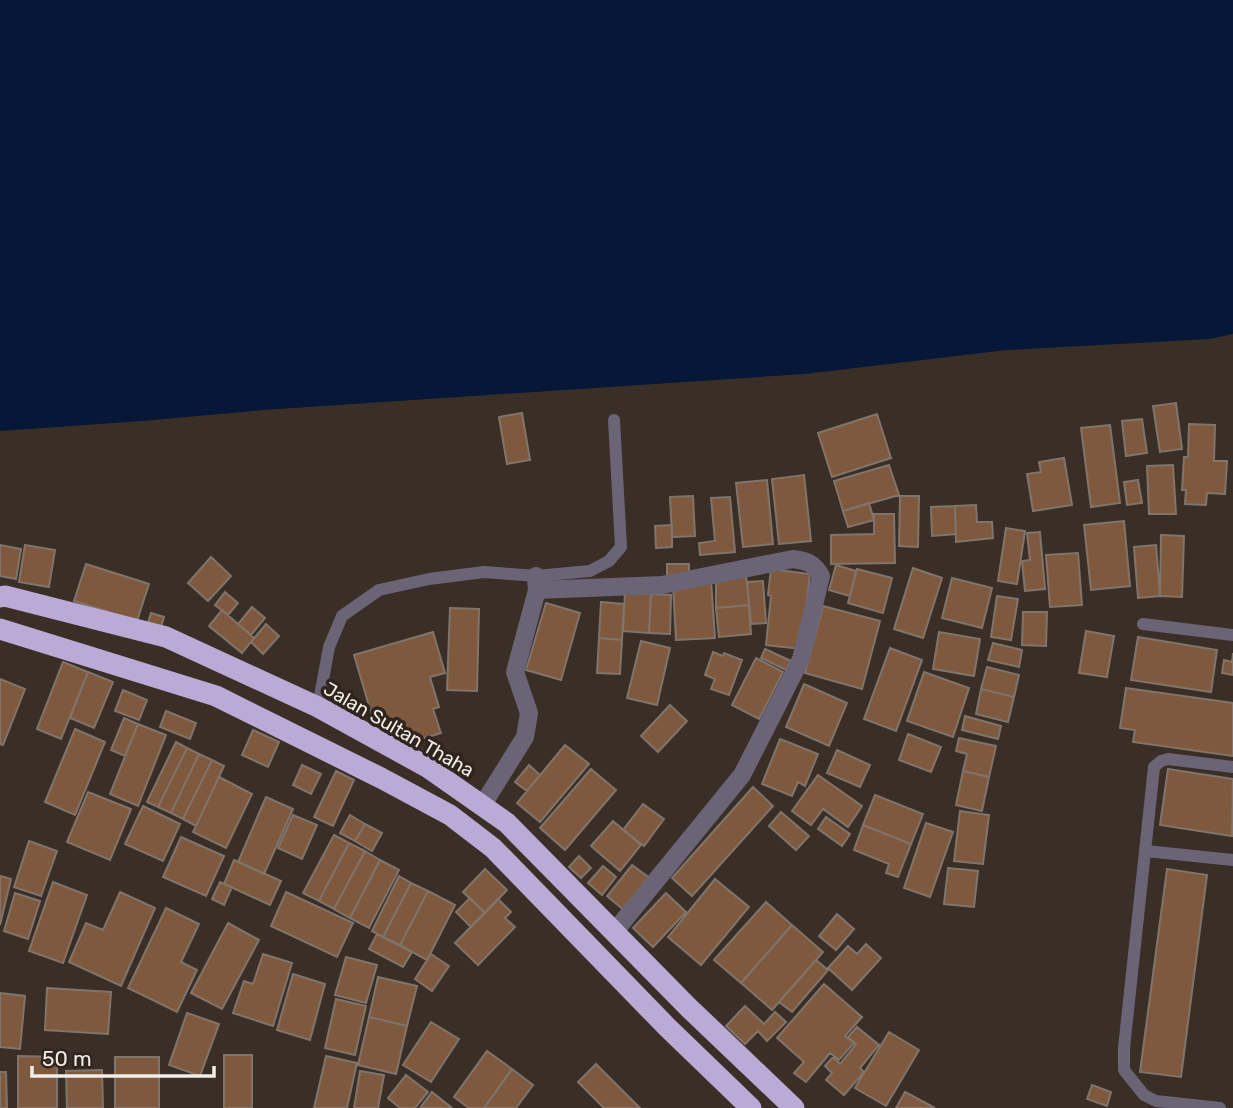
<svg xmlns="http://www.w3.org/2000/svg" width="1233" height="1108" font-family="Rubik,sans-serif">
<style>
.water{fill:#071737}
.building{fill:#7f593d;stroke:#81746b;stroke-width:2}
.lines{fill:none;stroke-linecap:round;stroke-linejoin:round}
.lane{stroke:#6b6477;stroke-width:12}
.street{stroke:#6b6477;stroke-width:18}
.highway{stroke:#bba9d6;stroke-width:21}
.labels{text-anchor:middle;stroke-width:7;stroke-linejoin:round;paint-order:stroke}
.street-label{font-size:19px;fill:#f4ede8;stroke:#30251e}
</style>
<rect width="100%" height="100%" fill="#3a2f27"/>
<path class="water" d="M0,0H1233V334L1210,339L1007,350L805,374L263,410L142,421L0,431Z"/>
<path class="building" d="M1176,403L1182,449L1160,452L1153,406Z
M522,413L530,460L507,464L499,417Z
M877,414L891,458L832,477L818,433Z
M1142,419L1147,453L1126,456L1122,421Z
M1189,424L1215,425L1214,461H1227L1225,494L1207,493L1206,505L1185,504L1186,490H1182L1184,457H1188Z
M1110,425L1120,503L1091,507L1081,428Z
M1064,458L1072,505L1033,511L1027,474L1041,472L1039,462Z
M889,465L899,495L843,511L834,481Z
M1173,465L1176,514H1149L1147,466Z
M804,475L811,541L779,544L772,479Z
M767,480L773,544L743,547L736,483Z
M1138,480L1142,503L1127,505L1124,482Z
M693,496L695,536L672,537L670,497Z
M900,496H919L918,547L899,546Z
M730,497L735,552L700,555L699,543L715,541L711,498Z
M869,503L874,520L848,527L843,511Z
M976,505L977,522H992L993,538L956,542L955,506Z
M955,506L956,534L932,536L931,507Z
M874,514H894L895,563L831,564V535L874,534Z
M1124,521L1130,586L1091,590L1084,525Z
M672,525V547L656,548L655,526Z
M1006,528L1025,531L1017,584L998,581Z
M1040,532L1045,589L1025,591L1022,561L1030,560L1027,533Z
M1161,535L1184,536L1182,597L1160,596Z
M0,545L21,549L16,579L0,576Z
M25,545L55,550L49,587L19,582Z
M1156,545L1160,596L1138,598L1134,547Z
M1078,553L1082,605L1050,607L1046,555Z
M211,557L231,576L208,601L188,583Z
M86,564L149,584L137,621L74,601Z
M667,564H689V578L667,582Z
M836,565L856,571L850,596L829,590Z
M913,568L942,578L923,638L894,629Z
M771,569L810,574L801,649L766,645L771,596L768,595Z
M857,569L892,578L883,613L848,603Z
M746,575L749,605L716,608V579Z
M952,578L992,588L982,628L942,618Z
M711,580L715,638L676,640L673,585Z
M763,581L766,623L751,624L747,582Z
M225,592L238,603L228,615L215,605Z
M625,593L651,594L649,633L623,631Z
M651,594L671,595L670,634L649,633Z
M997,596L1018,599L1011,640L991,637Z
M601,602L624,604L622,640L599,638Z
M546,603L580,613L561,680L526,670Z
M749,605L751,634L719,637L716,608Z
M823,606L880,621L862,689L805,673Z
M252,607L265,618L251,635L238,624Z
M450,608L479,609L477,691L447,690Z
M222,610L254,638L242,653L209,626Z
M1023,612H1047L1046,646L1022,645Z
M151,613L164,617L160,630L147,626Z
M266,624L279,636L263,654L251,642Z
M1086,631L1114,636L1107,677L1079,673Z
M433,632L445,673L430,677L439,707L433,709L441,733L405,744L397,720L375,726L354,655Z
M939,632L980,639L974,676L933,669Z
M1138,637L1217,650L1211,692L1131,680Z
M599,638L622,640L620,674L597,673Z
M641,641L670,648L657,705L627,698Z
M993,643L1022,650L1019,667L988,660Z
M890,648L922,660L896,731L864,719Z
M765,649L791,661L786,670L761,658Z
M713,652L723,656L724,653L742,660L729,695L711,689L715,679L705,675Z
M1233,653V675L1222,673L1224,660L1232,662Z
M756,658L783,672L759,719L732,705Z
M63,662L88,672L61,739L37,729Z
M987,667L1019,675L1014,697L981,689Z
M88,672L113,682L94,728L70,718Z
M924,672L969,688L953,737L907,721Z
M0,679L25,689L3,745L0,744Z
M804,684L847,703L829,746L786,727Z
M1126,688L1233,703V756L1133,742L1135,730L1120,728Z
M981,689L1014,697L1008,722L976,714Z
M123,690L147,700L139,720L115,711Z
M670,705L687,721L658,752L641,736Z
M166,711L196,723L190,739L160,727Z
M965,716L1001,726L998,739L962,730Z
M124,718L138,724L125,756L111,750Z
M138,724L166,735L138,806L110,794Z
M75,729L105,742L75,815L45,802Z
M253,730L279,742L268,767L242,755Z
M908,734L941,747L931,772L899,760Z
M959,738L996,746L989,777L963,771L967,754L956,751Z
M780,739L818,754L805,786L798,782L792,796L762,784Z
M176,742L187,748L158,807L147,802Z
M565,745L589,764L540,822L517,803Z
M187,748L199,754L171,813L158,807Z
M837,750L870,765L860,787L827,773Z
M199,754L212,760L183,819L171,813Z
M212,760L224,766L196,826L183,819Z
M302,765L321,774L311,794L293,785Z
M529,765L540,775L527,791L515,782Z
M591,769L616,790L565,850L540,828Z
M1168,769L1233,779L1232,836L1160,825Z
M336,771L354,780L333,826L314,817Z
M963,771L989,777L982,811L956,805Z
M818,775L862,806L848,827L823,809L811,825L792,811Z
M219,777L252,794L226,848L193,832Z
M753,787L773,806L692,896L672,878Z
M88,792L131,809L110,860L67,842Z
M875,795L923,814L911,844L863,825Z
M266,797L293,809L264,874L238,862Z
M643,804L664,819L644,846L623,830Z
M143,806L180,824L163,861L125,844Z
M960,811L989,815L983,864L954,861Z
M781,812L809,836L796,850L769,826Z
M293,815L317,825L302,859L278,848Z
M350,815L365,824L355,841L340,833Z
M826,817L850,834L842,846L818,829Z
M613,821L641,845L620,871L591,846Z
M926,823L953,832L930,897L904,888Z
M365,824L382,833L372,851L355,841Z
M863,825L911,844L898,877L886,873L889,864L854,850Z
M334,835L349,843L319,901L303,893Z
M181,837L224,856L206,896L163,877Z
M29,841L57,851L41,896L14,887Z
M349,843L365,851L334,909L319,901Z
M365,851L380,860L350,918L334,909Z
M579,856L591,868L581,878L569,867Z
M234,860L281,881L270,905L224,884Z
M380,860L399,870L369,928L350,918Z
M632,865L651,879L625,911L607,896Z
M603,866L616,877L602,895L588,883Z
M948,868L978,871L974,907L944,904Z
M485,869L507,890L485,913L463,892Z
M1167,869L1207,875L1181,1077L1140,1072Z
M0,876L11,879L0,925Z
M399,876L411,883L383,937L372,931Z
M715,879L749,907L701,965L668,937Z
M53,882L87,895L63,963L29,951Z
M220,882L232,887L224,905L212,899Z
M411,883L428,891L400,945L383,937Z
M428,891L455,905L427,960L400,945Z
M120,892L155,908L121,986L69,962L86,923L103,930Z
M286,892L353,923L337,957L271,926Z
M15,893L40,901L28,939L4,931Z
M666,893L686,912L653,947L633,928Z
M470,898L485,913L471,927L456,912Z
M498,899L511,912L505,918L515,927L478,965L455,943Z
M766,902L792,925L741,983L714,960Z
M166,908L199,924L181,962L197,970L177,1012L128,988Z
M837,914L854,929L836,950L819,936Z
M228,923L259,940L222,1009L191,993Z
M792,925L823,952L772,1010L741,983Z
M377,934L412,952L403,967L369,949Z
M866,944L881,958L852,990L828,968L848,946L857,954Z
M263,954L292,963L273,1026L233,1013L244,981L253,984Z
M431,954L449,966L432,991L415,979Z
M346,957L377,965L366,1003L335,995Z
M816,960L828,970L792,1012L779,1002Z
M293,974L325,984L310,1040L277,1030Z
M378,977L417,986L407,1026L369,1017Z
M824,984L862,1017L845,1036L854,1043L839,1060L830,1053L806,1082L794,1073L804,1062L777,1038Z
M47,988L111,992L108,1034L45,1030Z
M0,993L25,996L20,1049L0,1047Z
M336,999L366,1006L355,1055L325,1048Z
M745,1006L764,1024L775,1012L786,1022L767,1041L758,1031L745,1044L726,1026Z
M187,1013L219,1024L200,1076L169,1065Z
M369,1017L407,1026L396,1074L358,1065Z
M431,1022L459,1039L431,1082L403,1065Z
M857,1027L879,1045L860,1068L864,1072L844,1095L826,1080L832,1073L825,1066L833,1057L840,1064L856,1044L848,1037Z
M889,1032L919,1050L886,1106L855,1088Z
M487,1051L512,1069L484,1108H469L454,1097Z
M224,1055H252V1108H224Z
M18,1056L57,1057V1108H18Z
M326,1056L357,1063L347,1108H314Z
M115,1057H159V1108H115Z
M596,1064L640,1108H604L578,1082Z
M512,1069L533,1085L516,1108H484Z
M102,1070L103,1108H67L66,1071Z
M360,1071L384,1075L378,1108H354Z
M0,1072H6L7,1108H0Z
M406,1075L428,1092L415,1108H400L388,1098Z
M1092,1085L1111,1092L1107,1106L1087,1099Z
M432,1092L452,1108H420Z
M905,1092L935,1108H896Z"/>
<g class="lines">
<path class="lane" d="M1143,624L1233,635
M318,707L329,647L342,616L379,590L429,579L484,572L536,576L590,571L609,561L621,547L614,420
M1146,851L1233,860
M1220,1108L1156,1101L1144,1095L1124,1070V1048L1154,767L1161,761L1168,759L1233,767"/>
<path class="street" d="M537,590L662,585L793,559C807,561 814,563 821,576L801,659L742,775L615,931
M482,806L525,737L529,713L515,672L537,590L536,576"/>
<path class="highway" d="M0,597L5,596L166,637L318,707L427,767L507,823L688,1007L794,1108
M0,629L216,696L381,778L450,815L493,848L667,1027L751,1108"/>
</g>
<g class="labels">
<g class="street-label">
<text transform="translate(399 729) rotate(30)" y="7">Jalan Sultan Thaha</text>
</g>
</g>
<path d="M32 1066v10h182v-10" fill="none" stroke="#f4ede8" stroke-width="3.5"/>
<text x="42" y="1066" font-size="21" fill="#f4ede8" stroke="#30251e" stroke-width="5" paint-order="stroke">50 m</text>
</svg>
